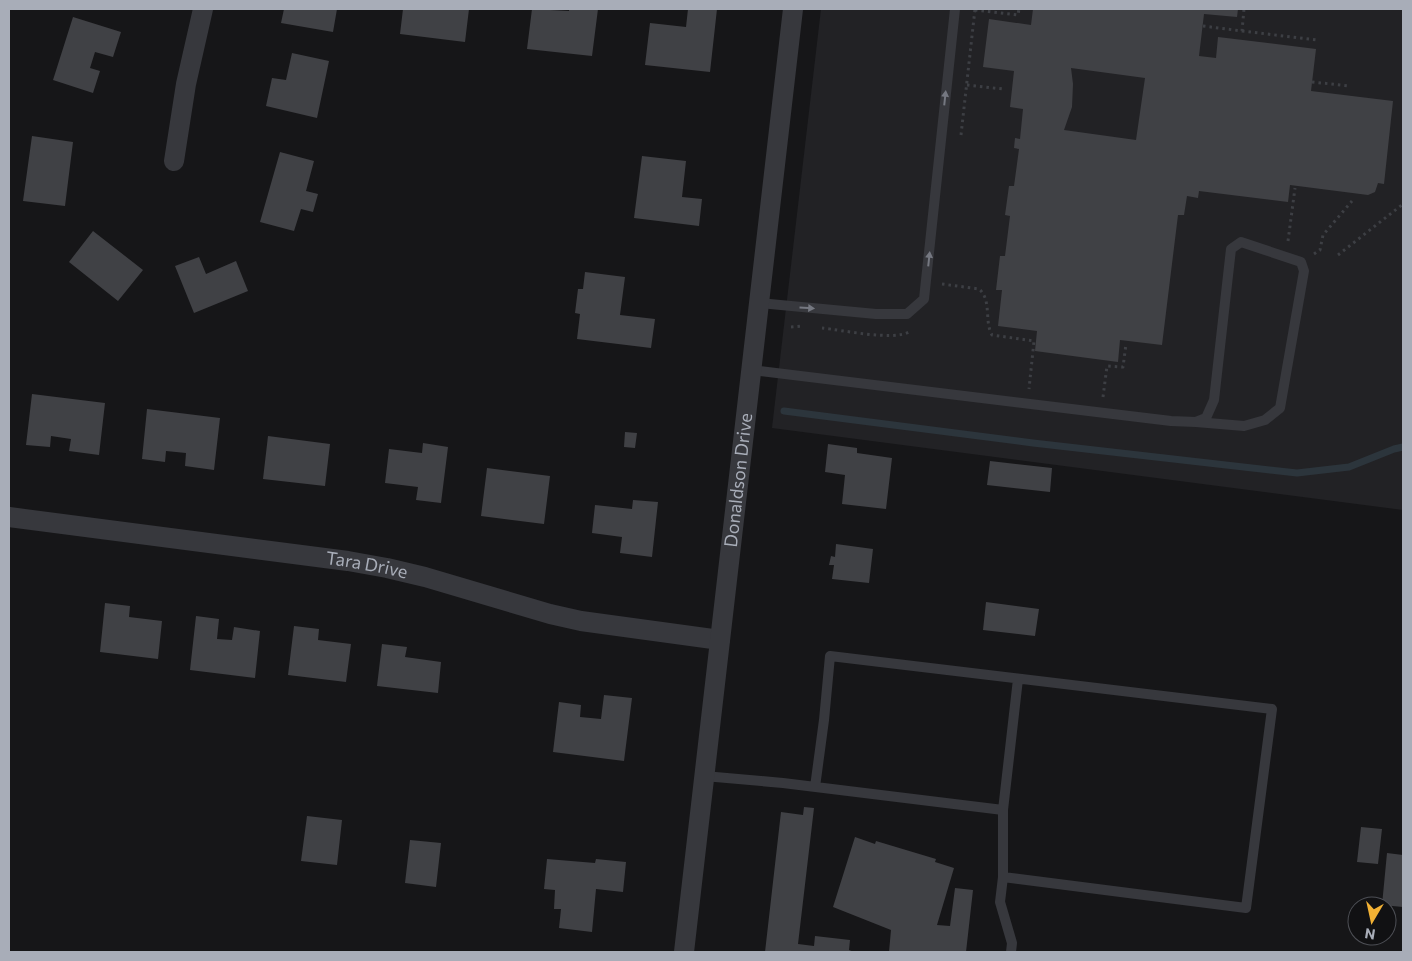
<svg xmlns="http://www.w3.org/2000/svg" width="1412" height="961" font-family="Commissioner,sans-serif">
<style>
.built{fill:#222225}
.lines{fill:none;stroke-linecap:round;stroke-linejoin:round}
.stream{stroke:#2c353c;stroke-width:7}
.building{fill:#404145;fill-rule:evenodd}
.path{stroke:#3d3f44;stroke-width:3;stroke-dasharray:2.5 4;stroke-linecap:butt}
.service{stroke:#37383d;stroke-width:10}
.minor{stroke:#37383d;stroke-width:20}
.oneway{fill:#757881}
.labels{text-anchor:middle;stroke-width:4.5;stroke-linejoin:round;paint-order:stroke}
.street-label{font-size:18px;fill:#a8adb8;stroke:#111113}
</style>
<rect width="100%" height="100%" fill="#161618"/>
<path class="built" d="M821,9H1403V510L772,428Z"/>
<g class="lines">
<path class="stream" d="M784,411L1033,443L1297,473L1349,467L1394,449L1403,447"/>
</g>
<path class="building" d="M284,9H337L333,32L281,23Z
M403,9H469L465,42L400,34Z
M532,9L569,11V9H598L592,56L527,49Z
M688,9H717L710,72L645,65L650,23L686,27Z
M1033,9H1238L1237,17L1204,14L1199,56L1216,58L1218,37L1316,49L1311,91L1393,101L1384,184L1378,183L1375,192L1368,195L1290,185L1288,202L1199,191L1198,198L1187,196L1184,215H1178L1162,345L1120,340L1118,362L1035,351L1037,331L998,326L1002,290H996L1000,256H1005L1010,216L1005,215L1009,186H1014L1019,149L1014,148L1015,138L1020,139L1023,109L1010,107L1014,71L983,67L989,19L1031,25ZM1071,68L1145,78L1136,140L1064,130L1072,107L1073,84Z
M73,17L121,32L113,57L95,52L90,68L100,71L93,93L53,80Z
M292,53L329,61L317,118L266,106L272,78L286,80Z
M32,136L73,142L65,206L23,201Z
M280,152L314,161L306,191L318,194L313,212L301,209L294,231L260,222Z
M642,156L686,161L682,197L702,199L699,226L634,218Z
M93,231L143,270L118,301L69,262Z
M199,257L206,274L236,261L248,291L194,313L175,266Z
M585,272L625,277L620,315L655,319L651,348L577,339L580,314L575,313L578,289H583Z
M32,394L105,403L99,455L69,451L71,439L51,436L50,447L26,445Z
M147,409L220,418L214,470L185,466L186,453L166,451L165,462L142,459Z
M625,432L637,433L635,448L624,447Z
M268,436L330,444L325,486L263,479Z
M423,443L448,447L441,503L416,500L418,487L385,483L389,449L422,453Z
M828,444L857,448V453L892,458L886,509L842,504L845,475L825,472Z
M990,461L1052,468L1050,492L987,485Z
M487,468L550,476L544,524L481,516Z
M633,500L658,502L652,557L620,553L622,537L592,533L595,505L632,509Z
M836,544L873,549L869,583L832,579L834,565H829L831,556L835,557Z
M986,602L1039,609L1035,636L983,630Z
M105,603L130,606L129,617L162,621L158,659L100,652Z
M196,616L219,619L217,639L232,640L234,627L260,631L255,678L190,670Z
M294,626L319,629L318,640L351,644L346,682L288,675Z
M382,644L407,647L405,657L441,662L438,693L377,686Z
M604,695L632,698L624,761L553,752L559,702L581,705L580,717L601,719Z
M804,807L814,808L798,944L814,946L815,936L850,940L849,950L854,952H765L781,812L803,815Z
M307,816L342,820L337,865L301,861Z
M1361,827L1382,829L1378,864L1357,862Z
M855,837L875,844L876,841L936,859L935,862L954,868L937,925L950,926L955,888L973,890L966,952H889L891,930L833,907Z
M410,840L441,843L436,887L405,883Z
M1387,853L1403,855V907L1382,905Z
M547,859L595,863L596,859L626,862L623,892L596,889L592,932L559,928L561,909H554L555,890L544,889Z"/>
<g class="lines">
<path class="path" d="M975,10L1018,15L1019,9
M1203,26L1242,31L1244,9
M1242,31L1317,40
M1312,82L1350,86
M967,85L1003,89
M961,135L975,9
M1288,241L1295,188
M1314,254L1320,250L1323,235L1352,201
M1338,255L1403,204
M942,284L979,289C992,300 984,321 992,335L1034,341L1029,389
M791,327L803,326
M822,328C842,330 893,341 909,332
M1103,397L1107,366L1123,367L1126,344"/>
<path class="service" d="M759,303L876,314H907L924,299L955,9
M751,370L1171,421L1196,422L1206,418L1214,400L1231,249L1241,242L1301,262L1304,271L1280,408L1265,420L1244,426L1196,422
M704,776L783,783L1003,810
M815,787L824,720L830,656L1272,709L1246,908L1003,877
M1011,952L1012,943L1000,902L1003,877V810L1018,679"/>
<g class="minor">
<path d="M174,161L186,84L203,9"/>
<path id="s1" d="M9,517L348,561L387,568L425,577L550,614L581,621L720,640"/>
<path id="s2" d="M684,952L793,9"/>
</g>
</g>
<defs><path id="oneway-solid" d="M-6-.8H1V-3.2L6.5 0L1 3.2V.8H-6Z" transform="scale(1.25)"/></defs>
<g class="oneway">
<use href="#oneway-solid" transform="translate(945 98) rotate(-84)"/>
<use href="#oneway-solid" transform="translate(929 259) rotate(-84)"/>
<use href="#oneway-solid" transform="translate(807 308) rotate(3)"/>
</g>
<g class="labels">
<g class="street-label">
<text dy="6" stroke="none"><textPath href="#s2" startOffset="475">Donaldson Drive</textPath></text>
<text dy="6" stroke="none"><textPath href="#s1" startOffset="361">Tara Drive</textPath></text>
</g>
</g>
<rect width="1412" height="961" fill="none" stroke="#a8adb8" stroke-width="20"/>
<g transform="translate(1372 921) rotate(189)"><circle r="24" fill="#111113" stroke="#4d4f55"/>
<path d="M0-4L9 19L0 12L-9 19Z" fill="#f2b134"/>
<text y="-8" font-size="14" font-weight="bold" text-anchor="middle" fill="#a8adb8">N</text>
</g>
</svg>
